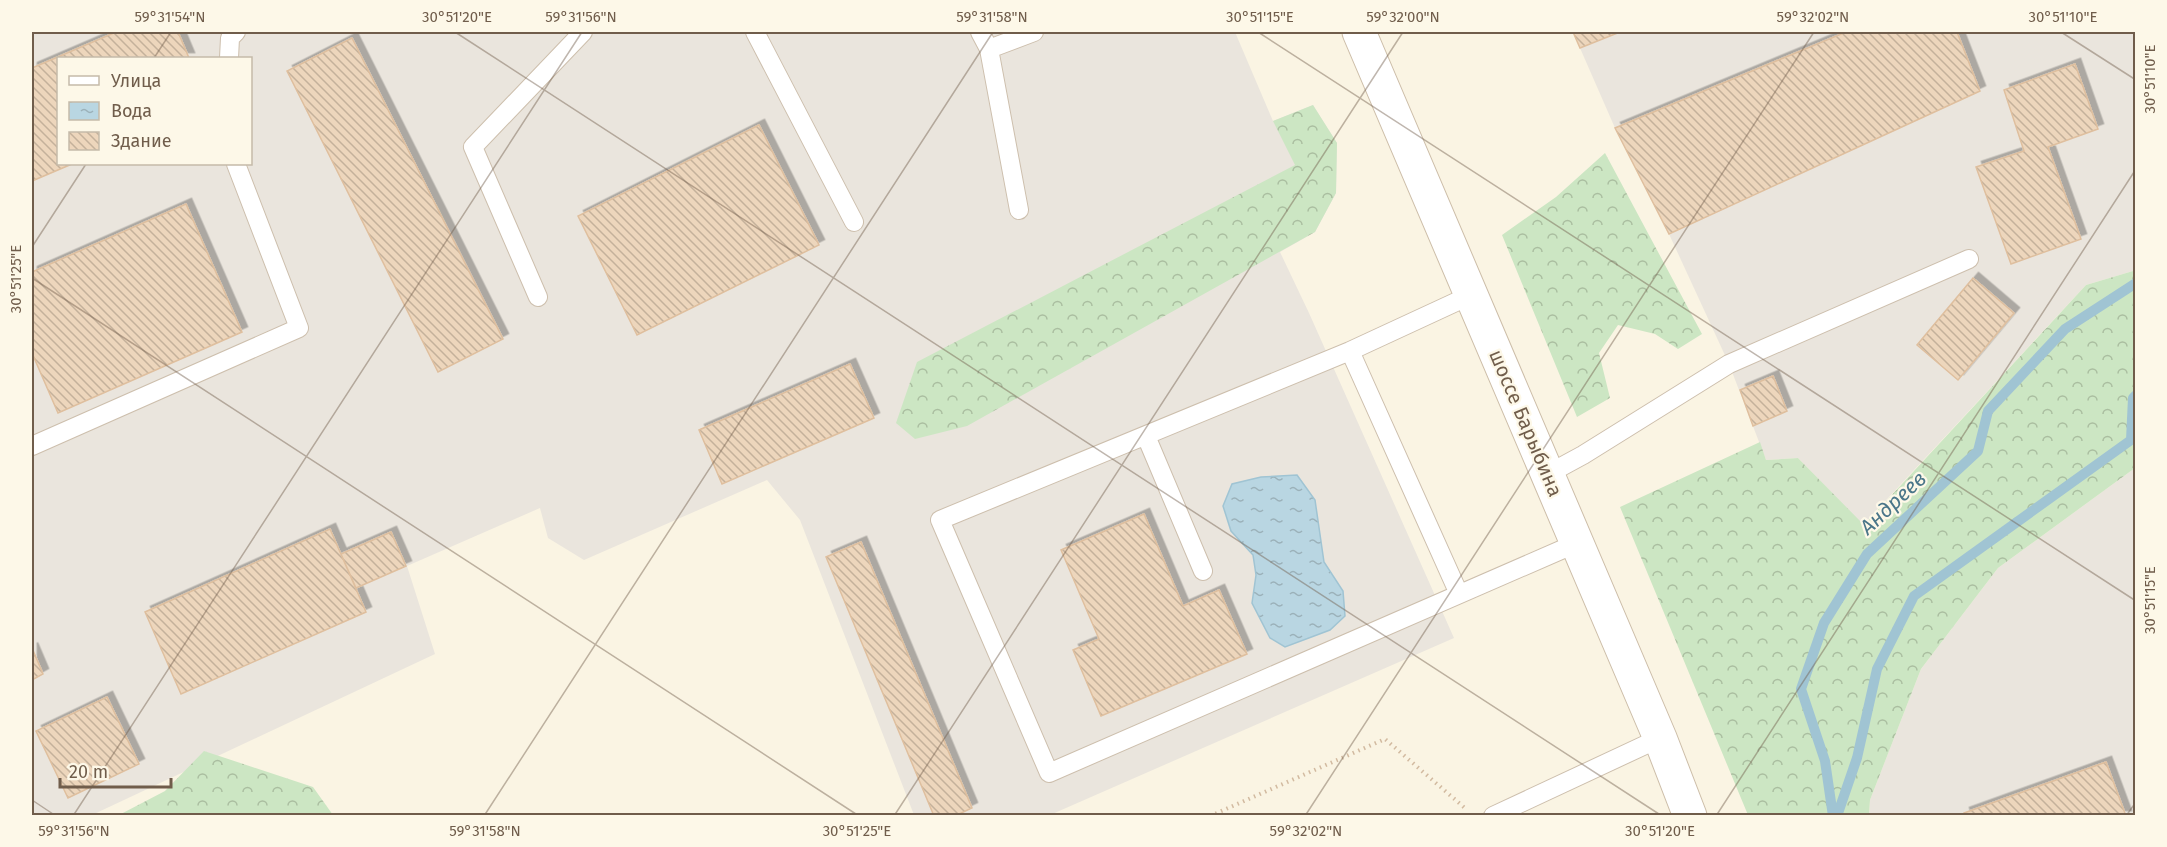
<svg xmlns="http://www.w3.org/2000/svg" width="2167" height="847" font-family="'Fira Sans',sans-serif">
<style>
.industrial{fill:#eae5dd;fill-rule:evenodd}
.forest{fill:url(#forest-crowns)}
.water{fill:url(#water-ripples);stroke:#a0c4d3;stroke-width:1.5}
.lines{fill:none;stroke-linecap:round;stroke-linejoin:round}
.stream{stroke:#a0c4d3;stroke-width:10}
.building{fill:url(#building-back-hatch);stroke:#dfbf9e;stroke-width:1.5;filter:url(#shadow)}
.lane-casing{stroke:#cdbfad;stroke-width:20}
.secondary-casing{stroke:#cdbea9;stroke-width:35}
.path{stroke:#d2baa0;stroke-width:4;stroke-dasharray:1.5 4.5;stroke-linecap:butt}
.lane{stroke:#fff;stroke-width:18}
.secondary{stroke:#fff;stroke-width:33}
.ticks{fill:none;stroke:#705d4b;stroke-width:1.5;stroke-opacity:0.45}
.labels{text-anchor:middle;stroke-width:4.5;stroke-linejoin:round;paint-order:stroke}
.street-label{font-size:20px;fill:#705d4b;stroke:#fdf8e8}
.water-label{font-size:21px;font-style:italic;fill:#4a7689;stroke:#fdf8e8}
.neatline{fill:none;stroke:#705d4b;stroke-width:2}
.ticks-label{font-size:15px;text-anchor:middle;fill:#705d4b}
</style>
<defs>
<pattern id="forest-crowns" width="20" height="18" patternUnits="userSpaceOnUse" patternTransform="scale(1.5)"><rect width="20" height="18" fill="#cce6c3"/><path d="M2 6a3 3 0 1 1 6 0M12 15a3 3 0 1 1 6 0" fill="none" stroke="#aabea0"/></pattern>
<pattern id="water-ripples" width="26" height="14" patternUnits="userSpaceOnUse" patternTransform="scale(1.5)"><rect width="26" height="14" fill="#b9d6e2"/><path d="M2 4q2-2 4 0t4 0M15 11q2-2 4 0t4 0" fill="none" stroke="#9bb1b9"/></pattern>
<pattern id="building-back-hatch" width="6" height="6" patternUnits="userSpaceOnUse" patternTransform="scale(1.5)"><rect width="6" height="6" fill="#edd6bc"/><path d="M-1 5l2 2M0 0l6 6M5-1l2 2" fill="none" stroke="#c4b19b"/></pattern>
<filter id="shadow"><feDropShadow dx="5.5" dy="-5.5" stdDeviation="0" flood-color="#0004"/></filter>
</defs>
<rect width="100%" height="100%" fill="#faf4e3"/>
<path class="industrial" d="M32,32H1235L1273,121L1313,105L1337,143L1336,193L1315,232L1280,252L1309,313L1454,638L1050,815H914L800,520L767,480L584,560L548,538L540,508L407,566L435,654L92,815H32ZM58,58H250V164H58Z
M1573,32H2135L2136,242L2133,271L2086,285L1863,525L1798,458L1766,460L1729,364L1669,234L1615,128Z
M2135,468V815L1869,816L1870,800L1921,669L1998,568Z"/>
<path class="forest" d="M1313,105L1337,143L1336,193L1315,232L967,426L915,439L896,423L917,362L1295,165L1273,121Z
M1605,153L1702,334L1678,349L1655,334L1618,325L1599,353L1610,398L1577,417L1502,235L1556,197Z
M2135,242V468L1998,568L1921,669L1870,800L1869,815H1748L1620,507L1760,442L1766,460L1798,458L1864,525L2086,285L2133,271Z
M204,751L313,787L333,815H119L165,791Z"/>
<path class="water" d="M1297,475L1315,500L1324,562L1343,591L1345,616L1330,630L1285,647L1270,638L1252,603L1256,575L1253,555L1231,531L1223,506L1232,484L1261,477Z"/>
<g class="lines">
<path class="stream" d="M1833,816L1825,761L1801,689L1824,623L1867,554L1978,451L1988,411L2065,329L2136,283
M1837,816L1857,758L1877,669L1914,596L2131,440L2133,398L2136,395"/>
</g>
<path class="building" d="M116,32H178L189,58H58V164H72L32,181V68Z
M1573,32H1620L1580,48Z
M1846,32H1957L1980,91L1669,234L1615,128Z
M352,38L503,339L438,372L287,71Z
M2075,64L2098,129L2048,147L2081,239L2011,264L1976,167L2024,151L2004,90Z
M759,125L819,245L637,335L578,216Z
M186,204L242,332L58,413L32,353V272Z
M1973,278L2014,313L1958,380L1917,345Z
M850,364L874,418L722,484L699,430Z
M1773,376L1787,411L1753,426L1740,390Z
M1144,514L1183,606L1219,590L1247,654L1101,716L1073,650L1099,639L1061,550Z
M330,529L366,612L181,694L145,612Z
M391,532L406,566L356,588L341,554Z
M861,542L972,808L955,816H934L826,557Z
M32,648L43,674L32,680Z
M107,697L139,764L68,798L36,731Z
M2106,762L2126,816H1965L1964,813Z"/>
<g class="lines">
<defs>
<path id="lane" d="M755,32L854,222
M980,32L989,49L1019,210
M989,49L1034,32
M229,58L230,38L236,32
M538,297L473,147L583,32
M1350,351L940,520L1049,773L1577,543
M1146,436L1203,571
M32,446L299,328L236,164
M1548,474L1583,455L1729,364L1969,259
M1459,594L1350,351L1471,295
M1493,816L1660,738"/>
<path id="secondary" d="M1359,32L1660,738L1690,816"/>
</defs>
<use href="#lane" class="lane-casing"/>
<use href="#secondary" class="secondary-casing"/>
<path class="path" d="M1210,816L1385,739L1466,809"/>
<use href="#lane" class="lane"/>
<use href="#secondary" class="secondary"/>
</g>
<path class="ticks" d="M455,32L1662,816M1258,32L2136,601M2061,32L2136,80M154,58L171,32M32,247L86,164M32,278L859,816M32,800L56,816M73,816L582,32M484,816L993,32M894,816L1403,32M1305,816L1814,32M1716,816L2136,169M2126,816L2136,802"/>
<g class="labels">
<g class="street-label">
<text transform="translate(1526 423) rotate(67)" y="7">шоссе Барыбина</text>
</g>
<g class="water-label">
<text transform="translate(1893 503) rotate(-43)" y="7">Андреев</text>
</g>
</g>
<rect width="2167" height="847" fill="none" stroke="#fdf8e8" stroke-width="66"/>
<rect x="57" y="57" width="195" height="108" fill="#fdf8e8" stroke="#c5baa9" stroke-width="1.5"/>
<rect x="69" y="76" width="30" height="9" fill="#ffffff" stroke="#c5baa9" stroke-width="1.5"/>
<text x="111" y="87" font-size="18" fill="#705d4b">Улица</text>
<rect x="69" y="102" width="30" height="18" fill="url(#water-ripples)" stroke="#c5baa9" stroke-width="1.5"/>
<text x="111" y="117" font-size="18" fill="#705d4b">Вода</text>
<rect x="69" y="132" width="30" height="18" fill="url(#building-back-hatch)" stroke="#c5baa9" stroke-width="1.5"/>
<text x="111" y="147" font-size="18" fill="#705d4b">Здание</text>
<path d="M60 778v9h111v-9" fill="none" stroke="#705d4b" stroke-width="3"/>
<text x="69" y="778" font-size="18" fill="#705d4b" stroke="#fdf8e8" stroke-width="4.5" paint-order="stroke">20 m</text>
<rect x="33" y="33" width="2101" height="781" class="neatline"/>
<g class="ticks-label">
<text x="170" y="22">59°31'54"N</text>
<text x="457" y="22">30°51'20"E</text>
<text x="581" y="22">59°31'56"N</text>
<text x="992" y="22">59°31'58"N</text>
<text x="1260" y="22">30°51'15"E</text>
<text x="1403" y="22">59°32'00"N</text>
<text x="1813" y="22">59°32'02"N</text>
<text x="2063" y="22">30°51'10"E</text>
<text transform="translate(2150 79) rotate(-90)" y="5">30°51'10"E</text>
<text transform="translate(16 279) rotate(-90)" y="5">30°51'25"E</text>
<text transform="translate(2150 600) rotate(-90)" y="5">30°51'15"E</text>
<text x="74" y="836">59°31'56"N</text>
<text x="485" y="836">59°31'58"N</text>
<text x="857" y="836">30°51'25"E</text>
<text x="1306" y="836">59°32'02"N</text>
<text x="1660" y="836">30°51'20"E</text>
</g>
</svg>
